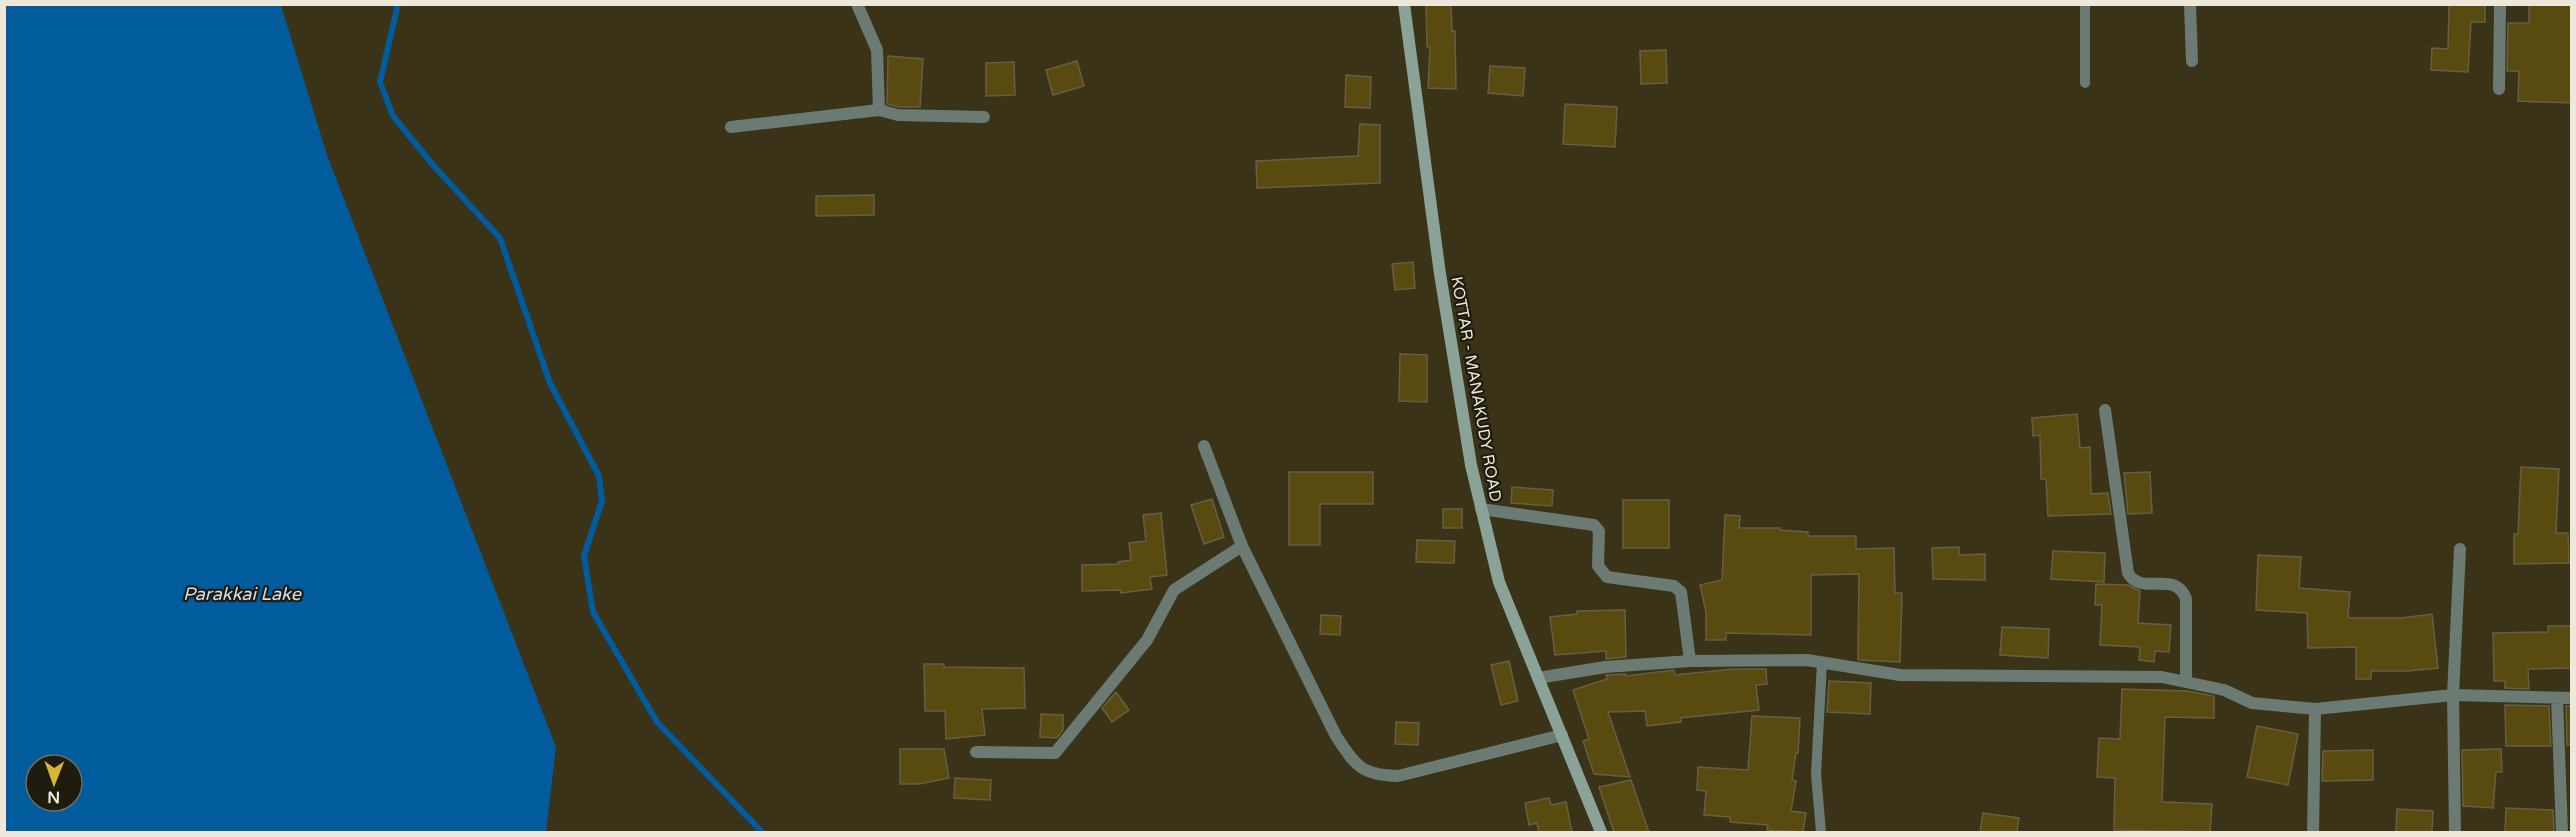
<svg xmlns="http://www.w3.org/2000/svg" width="2576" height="837" font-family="'Varela Round',sans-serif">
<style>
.water{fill:#005c9d;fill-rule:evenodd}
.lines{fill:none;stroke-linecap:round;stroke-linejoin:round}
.stream{stroke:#005c9d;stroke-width:6}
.building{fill:#594b0f;stroke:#675f44;stroke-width:1.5}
.service{stroke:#6c7a74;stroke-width:10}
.minor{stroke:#6c7a74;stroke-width:12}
.secondary{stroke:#8ba298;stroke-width:12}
.labels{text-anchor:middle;stroke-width:4.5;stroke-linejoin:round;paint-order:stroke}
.street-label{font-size:16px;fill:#ede8d9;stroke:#1e1b0f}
.water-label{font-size:18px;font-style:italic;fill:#ccddf0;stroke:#1e1b0f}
</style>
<rect width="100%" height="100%" fill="#3a3318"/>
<path class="water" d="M5,4L281,5L327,155L556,747L546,832H5ZM36,765H72V801H36Z"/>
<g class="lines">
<path class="stream" d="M398,4L380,82L393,116L433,165L500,238L550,383L599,476L602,501L584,556L593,612L657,722L762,832"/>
</g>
<path class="building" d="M1426,4H1451L1452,31H1455L1456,89L1428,88L1430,47H1427Z
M2449,4H2485V22H2471L2468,72L2431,70L2432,48L2448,49Z
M2529,4H2571V103L2518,101L2519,71H2507L2508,23H2529Z
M1666,50L1667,83L1641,84L1640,51Z
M888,56L923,59L920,107H899L887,104Z
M1077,61L1084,86L1053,95L1046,70Z
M1014,62L1015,95L986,96V63Z
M1490,66L1525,68L1523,96L1488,93Z
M1346,75L1371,77L1370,108L1345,107Z
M1565,104L1617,107L1615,147L1563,144Z
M1360,124L1380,125V183L1257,188L1256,161L1358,156Z
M874,195V215L816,216V196Z
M1413,262L1415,288L1395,290L1392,264Z
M1400,354L1427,355V402L1399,401Z
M2077,414L2080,448L2090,447L2091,494L2108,493L2111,514L2048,516L2046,479H2041L2040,435L2033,436L2032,418Z
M2521,467L2559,469L2556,533H2568L2569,563L2514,564V534H2518Z
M1289,472H1373V504H1320V545H1289Z
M2150,472L2152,513L2128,514L2124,473Z
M1512,487L1553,490L1552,506L1511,503Z
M1212,499L1224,537L1204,544L1191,505Z
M1623,500H1669V548H1623Z
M1443,509H1462V528H1443Z
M1161,513L1167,575L1150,577L1152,589L1121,593V590L1082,591V565L1118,564V562L1131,560L1129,543L1146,541L1143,515Z
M1725,515L1740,516L1739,528H1780V530L1808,532V536H1856V549L1894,548L1895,593H1902L1900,662L1858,660L1859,574L1811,575V635L1726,633V640H1706V612L1700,585L1722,580Z
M1417,540L1455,541L1454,563L1416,562Z
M1959,547V555L1985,554V580L1933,579L1932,548Z
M2053,551L2105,553L2104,582L2051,579Z
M2258,555L2301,557L2299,588L2350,592L2348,616L2350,618H2401L2432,614L2438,668L2408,671H2371V679H2356V647L2308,648L2307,613L2256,610Z
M2096,584L2128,585L2140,591L2138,623L2171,625L2169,652L2155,651L2154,662L2139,660L2140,647L2100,645L2102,605H2095Z
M1625,610L1626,657L1606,659V651L1555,655L1550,617L1577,614V611Z
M1321,615L1341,616L1340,635L1320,634Z
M2548,626H2571V668L2528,669L2529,689L2505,688V681H2494L2493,633L2548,632Z
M2002,627L2049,629L2048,658L2000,655Z
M1509,661L1518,701L1501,705L1491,665Z
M924,664H944V667L1024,668L1025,708L982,709L985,735L946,739L945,711H925Z
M1733,669H1766L1767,684L1756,685L1759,710L1680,718L1681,722L1647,726L1645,711L1608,712L1630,777L1594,774L1583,741L1589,739L1573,690L1607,679L1606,675L1626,674V676L1674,670L1675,675Z
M1829,681L1871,683L1870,714L1827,712Z
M2122,689L2188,691L2214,696V718L2165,717L2162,802L2212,804L2210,832L2114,830L2115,778L2097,777L2099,738L2120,739Z
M1116,692L1129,710L1112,722L1102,708Z
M2505,705L2549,706L2551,746H2506Z
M2566,706H2571V745H2567Z
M1041,714L1063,715V730L1057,738L1040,737Z
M1752,716L1800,718L1798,753H1796L1792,780L1796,781L1791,811L1806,813L1803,832L1767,830L1768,825L1730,822V817L1704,815L1706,791L1697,790L1698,767L1748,770Z
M1396,722L1419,723L1418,745L1395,744Z
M2257,726L2298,734L2288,785L2247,777Z
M900,749H944L949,778L919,784H900Z
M2501,749L2502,772H2496L2493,808L2463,806L2462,750Z
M2373,750V780L2322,781L2323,751Z
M955,778L991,780L990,800L954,798Z
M1631,780L1649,832H1614L1599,787Z
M1549,798L1551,805L1566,802L1572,832H1539L1537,823L1529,825L1525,803Z
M2506,808L2553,810L2554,832H2505Z
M2397,809L2433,811L2432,832H2396Z
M1983,813L2019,818L2017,832H1980Z"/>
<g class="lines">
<path class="service" d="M2085,83V4
M1821,832L1816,774L1822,663"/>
<path class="minor" d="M857,4L877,50L879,110
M2190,4L2192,61
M2499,89L2500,4
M731,127L879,110L898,115L984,117
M2105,410L2128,573C2141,597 2176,569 2186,599V680
M1204,446L1242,546L1336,736C1356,766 1361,775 1398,776L1562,735
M1481,509L1594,525L1599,531L1598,566L1607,577L1674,586L1681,592L1690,661
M1538,678L1605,667L1690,661L1807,660L1900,675L2162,677L2224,690L2252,703L2315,709L2453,695L2572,698
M2557,698L2562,832
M976,752L1055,753L1147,640L1174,590L1242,546
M2313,832L2315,709
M2455,832L2453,695L2460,549"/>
<path class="secondary" d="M1404,4L1440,274L1471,465L1499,582L1601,832"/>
</g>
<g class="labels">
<g class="street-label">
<text transform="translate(1477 389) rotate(80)" y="6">KOTTAR - MANAKUDY ROAD</text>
</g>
<g class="water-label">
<text x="242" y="600">Parakkai Lake</text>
</g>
</g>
<rect width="2576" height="837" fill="none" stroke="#ede8d9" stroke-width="12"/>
<g transform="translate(54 783) rotate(181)"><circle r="28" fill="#1e1b0f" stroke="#716d60" stroke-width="1.5"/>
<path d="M0-4.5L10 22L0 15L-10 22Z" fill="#d6b534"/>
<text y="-9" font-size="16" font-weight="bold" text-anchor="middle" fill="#ede8d9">N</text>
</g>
</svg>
